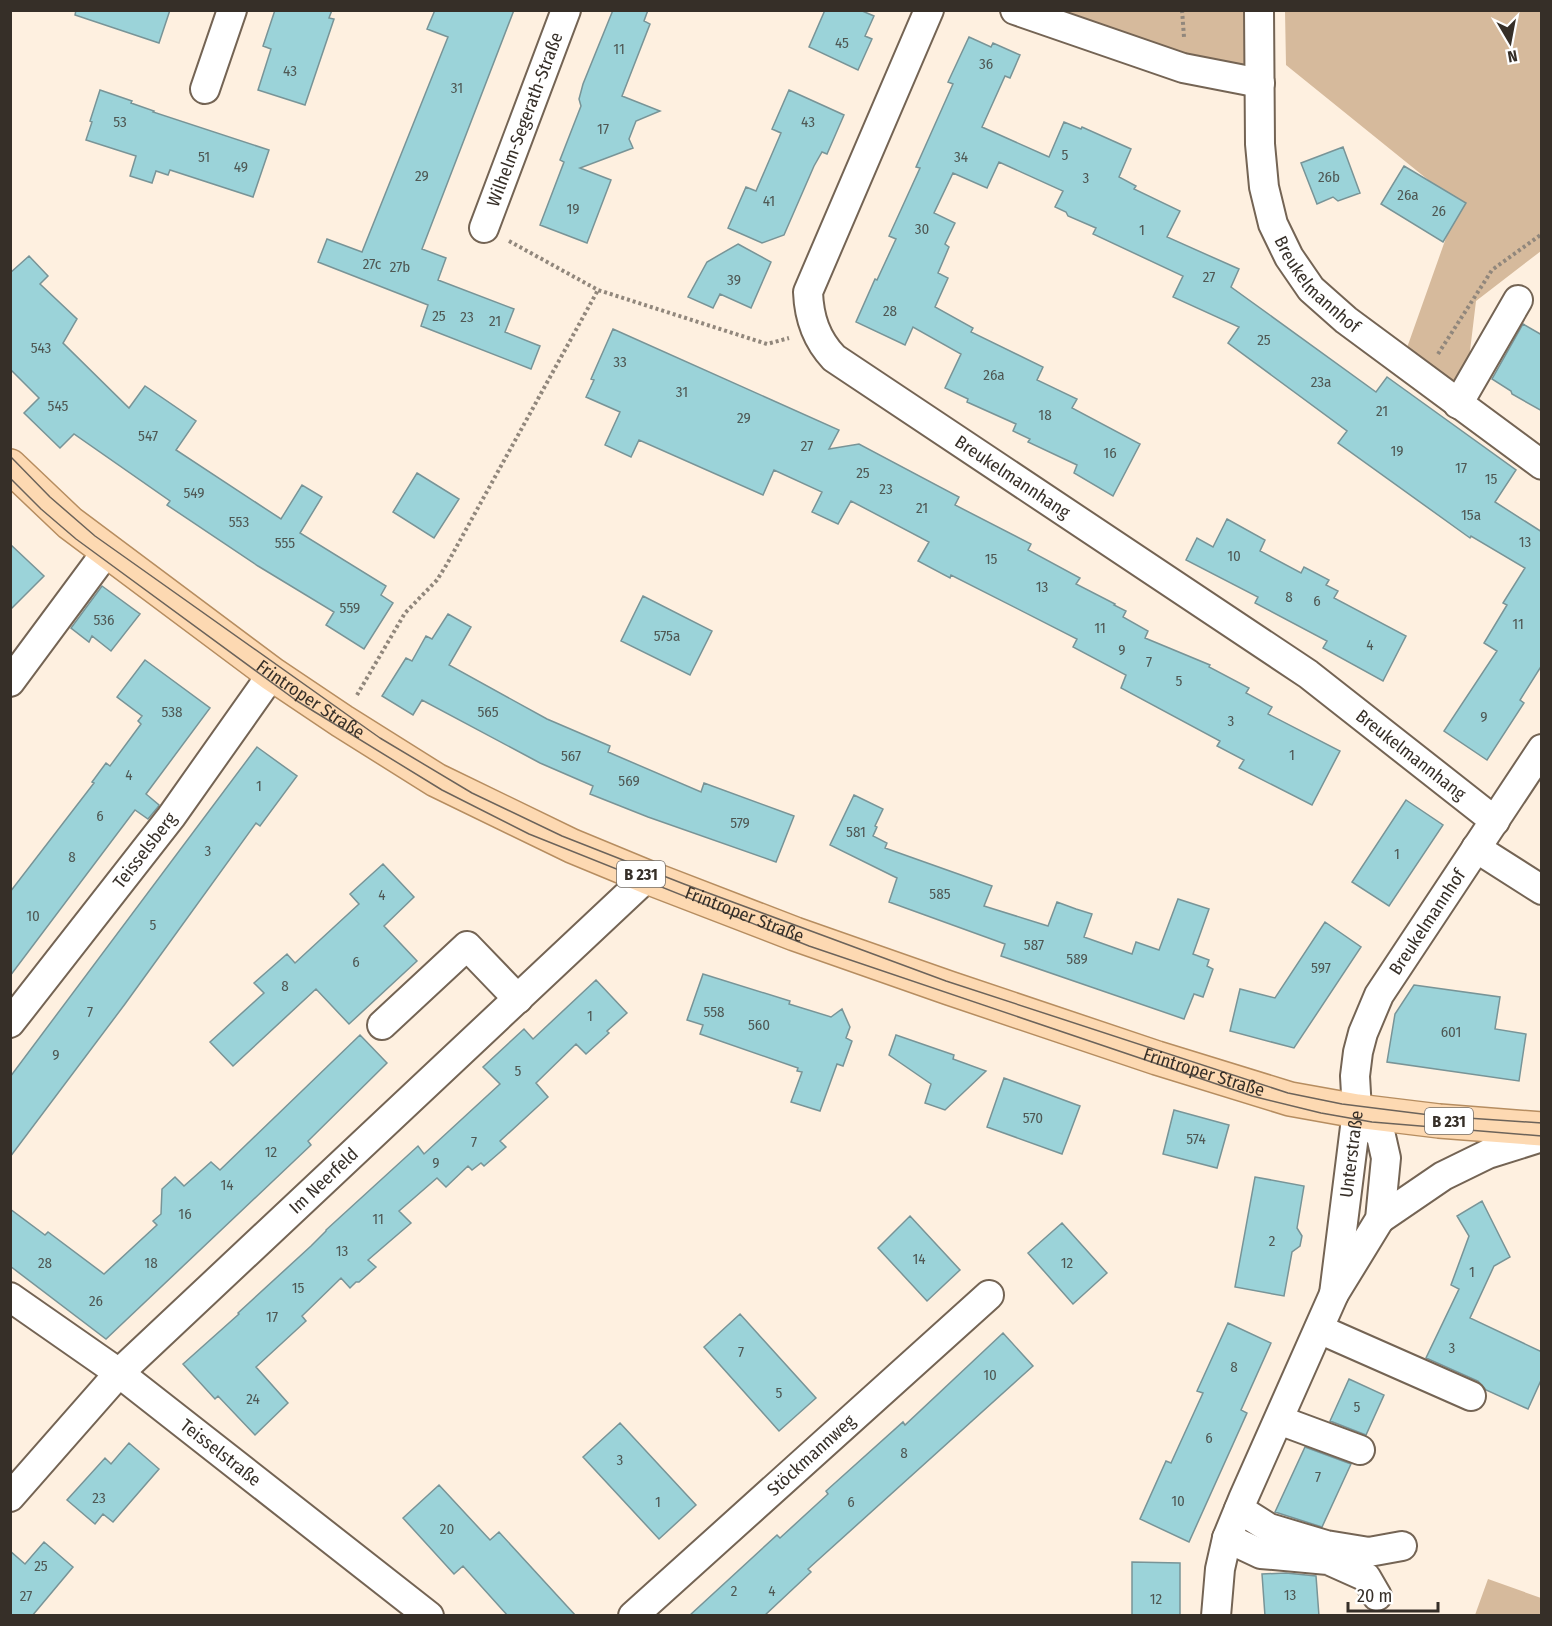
<svg xmlns="http://www.w3.org/2000/svg" width="1552" height="1626" font-family="'Fira Sans Condensed',sans-serif">
<style>
.green{fill:#d6ba9c}
.building{fill:#9bd3d9;stroke:#789497;stroke-width:1.5}
.lines{fill:none;stroke-linecap:round;stroke-linejoin:round}
.minor-casing{stroke:#746454;stroke-width:32}
.major-casing{stroke:#b68d60;stroke-width:36}
.path{stroke:#91877c;stroke-width:4;stroke-dasharray:3 3;stroke-linecap:butt}
.minor{stroke:#fff;stroke-width:28}
.major{stroke:#fdd9b2;stroke-width:33}
.tram{stroke:#6c635a;stroke-width:1.5}
.labels{text-anchor:middle;stroke-width:5;stroke-linejoin:round;paint-order:stroke}
.number-label{font-size:15px;fill:#4f5854}
.shield{fill:#fff;stroke:#726d68;stroke-width:1.5}
.shield-label{font-size:16px;font-weight:bold;fill:#362f28}
.street-label{font-size:18px;fill:#362f28;stroke:#fff}
</style>
<rect width="100%" height="100%" fill="#fef0e0"/>
<path class="green" d="M1037,11H1260V80Z
M1285,11H1541V251L1476,301L1464,401L1403,359L1458,204L1286,65Z
M1488,1579L1541,1598V1615H1475Z"/>
<path class="building" d="M76,10H170L159,43L75,15Z
M275,10H332L329,18L334,19L305,105L258,90L271,49L263,46Z
M435,10H514L422,249L446,258L438,280L514,309L505,332L540,346L531,369L421,326L428,305L318,262L327,239L362,252L448,37L427,29Z
M613,10H648L644,21L650,24L622,96L660,111L636,121L629,139L633,148L580,168L611,180L587,243L540,225L564,162L560,160L581,106L579,99L583,84Z
M825,10H860L874,16L865,36L872,39L858,70L809,47Z
M969,37L991,47L993,43L1020,55L1010,78L1005,76L982,127L1049,157L1064,122L1081,129L1082,127L1131,149L1119,177L1136,186L1134,189L1180,211L1167,237L1239,269L1231,287L1376,392L1387,377L1516,470L1495,502L1542,532V665L1520,700L1524,703L1487,760L1444,731L1497,651L1484,643L1507,605L1503,603L1525,568L1471,536L1470,538L1338,443L1347,431L1228,343L1239,327L1173,297L1183,276L1093,234L1096,228L1068,216L1066,212L1055,207L1063,191L999,162L987,188L953,173L934,213L955,223L945,244L949,247L938,273L948,278L935,307L973,328L971,332L1043,367L1037,380L1077,399L1072,408L1140,444L1113,496L1074,473L1077,465L1028,442L1030,439L1013,431L1016,424L967,402L968,399L945,388L961,354L913,327L905,345L856,322L875,279L877,280L896,239L889,236L920,168L916,167L953,84L948,82Z
M100,90L132,101L131,103L154,111L153,112L269,150L253,197L170,170L168,175L156,171L152,183L130,176L136,156L86,140L92,122L90,121Z
M789,90L844,115L827,154L822,152L814,166L784,235L762,243L728,228L746,187L756,191L781,133L772,129Z
M1343,147L1360,193L1338,201L1333,197L1317,204L1301,163Z
M1404,166L1466,203L1443,242L1381,204Z
M738,244L771,262L751,308L720,294L713,308L688,297L707,262Z
M29,256L48,276L40,284L77,319L63,343L129,408L145,386L196,421L176,450L281,519L302,485L322,497L300,533L386,586L381,595L393,603L364,649L326,625L334,612L258,566L167,505L170,501L74,434L60,448L24,413L39,398L10,369V273Z
M1523,324L1542,335V411L1512,394L1511,391L1492,379Z
M613,329L839,430L829,449L859,444L959,497L955,505L1031,544L1028,550L1080,578L1076,584L1115,604L1114,605L1126,611L1123,617L1148,631L1145,638L1210,665L1209,667L1249,688L1246,693L1272,707L1268,714L1340,751L1312,805L1239,768L1244,760L1217,746L1220,741L1121,688L1126,675L1073,647L1077,639L951,575L950,578L918,561L929,542L851,501L838,524L812,512L822,492L774,470L763,495L639,440L631,457L605,445L620,412L586,397L594,380L591,379Z
M417,473L459,499L434,538L393,512Z
M1227,519L1265,540L1260,551L1301,573L1304,567L1329,580L1326,585L1338,591L1334,598L1406,636L1383,681L1323,648L1327,641L1255,603L1258,597L1186,560L1197,538L1213,547Z
M10,544L44,576L10,610Z
M102,586L140,614L111,651L92,636L89,642L71,628Z
M643,596L712,631L690,675L621,641Z
M448,614L471,627L449,665L547,719L610,746L608,752L701,792L704,783L794,816L776,862L648,817L590,794L593,786L540,763L422,700L413,715L382,696L406,658L412,661L426,636L432,639Z
M145,660L210,708L146,794L159,805L158,807L148,819L135,810L10,976V892L94,783L92,782L106,763L110,766L141,724L138,721L142,716L117,697Z
M257,747L297,776L260,826L256,823L125,1004L10,1157V1077Z
M854,795L883,809L875,826L877,827L873,836L887,843L885,848L992,886L984,906L1048,926L1057,902L1076,909L1092,914L1084,937L1132,954L1136,942L1159,950L1178,899L1209,909L1193,954L1209,960L1207,966L1213,969L1203,997L1194,994L1184,1019L1001,956L1005,944L889,902L897,878L830,845Z
M1406,800L1443,825L1389,906L1352,882Z
M383,864L414,897L384,926L417,961L349,1024L316,989L233,1066L210,1042L264,993L254,983L287,954L295,963L359,904L350,894Z
M1325,922L1361,947L1294,1048L1230,1031L1240,989L1275,998Z
M703,974L790,1001L789,1004L831,1017L842,1009L850,1027L846,1038L852,1041L843,1066L837,1064L820,1111L791,1102L802,1072L797,1071L798,1068L700,1034L703,1025L687,1020Z
M596,980L627,1013L607,1031L609,1033L586,1054L576,1044L536,1083L548,1097L500,1141L506,1147L484,1166L481,1163L472,1170L468,1166L446,1187L437,1178L399,1211L411,1223L368,1260L376,1267L359,1282H356L350,1288L341,1278L302,1316L306,1321L256,1367L288,1403L255,1435L218,1396L215,1399L183,1364L239,1314L238,1313L311,1246L326,1231V1230L418,1146L424,1154L500,1084L483,1067L524,1029L533,1039Z
M1414,985L1500,997L1495,1029L1526,1034L1519,1081L1387,1062L1395,1014Z
M360,1035L387,1063L308,1141L311,1145L106,1339L10,1266V1209L45,1235L48,1232L104,1274L157,1225L153,1221L161,1214L162,1189L175,1177L184,1186L211,1162L220,1170Z
M896,1035L954,1055L953,1059L986,1071L945,1110L925,1103L931,1084L889,1055Z
M1004,1078L1080,1106L1062,1154L987,1127Z
M1174,1110L1229,1125L1217,1168L1163,1154Z
M1255,1177L1304,1186L1297,1228L1302,1236L1300,1246L1292,1252L1284,1296L1235,1287Z
M1482,1201L1510,1257L1494,1266L1470,1318L1542,1352V1378L1528,1409L1486,1390L1478,1381L1426,1358L1459,1289L1451,1285L1469,1236L1457,1216Z
M910,1216L960,1270L927,1301L878,1248Z
M1062,1223L1107,1273L1073,1304L1028,1253Z
M740,1314L816,1398L779,1431L704,1347Z
M1228,1323L1271,1343L1241,1410L1247,1413L1189,1542L1140,1519L1166,1461L1171,1463L1203,1393L1197,1391Z
M1003,1333L1033,1366L808,1569L811,1572L764,1616H689L777,1535L780,1538L828,1494L826,1491L903,1422L905,1425Z
M1349,1379L1384,1395L1366,1435L1330,1421Z
M620,1423L696,1505L659,1539L583,1457Z
M129,1443L159,1469L113,1522L103,1514L95,1524L67,1500L105,1458L111,1464Z
M1305,1447L1351,1464L1322,1527L1275,1512Z
M439,1485L490,1540L499,1532L576,1616H508L463,1566L454,1574L403,1518Z
M44,1542L73,1567L32,1616H10V1551L25,1564Z
M1132,1562L1180,1563V1616H1132Z
M1286,1573L1316,1576L1319,1616H1265L1262,1574Z"/>
<g class="lines">
<defs>
<g id="minor">
<path id="s1" d="M929,10L808,292C809,318 816,339 834,358L1308,674L1495,821"/>
<path d="M1015,10L1183,68L1260,83"/>
<path id="s2" d="M1259,10L1260,144L1264,187L1273,224L1289,257L1311,289L1346,320L1542,465"/>
<path d="M205,89L232,10"/>
<path id="s3" d="M484,228L566,10"/>
<path d="M1458,404L1518,300"/>
<path d="M10,682L107,551"/>
<path d="M1476,848L1542,890"/>
<path id="s4" d="M10,1023L171,817L272,674"/>
<path d="M382,1025L467,946L518,999"/>
<path d="M1380,1219L1443,1176L1488,1154L1542,1137"/>
<path id="s5" d="M1334,1294L1357,1111L1355,1076L1358,1052L1363,1033L1379,995L1542,749"/>
<path id="s6" d="M10,1297L119,1373L429,1616"/>
<path d="M1319,1329L1471,1396"/>
<path d="M1279,1420L1360,1450"/>
<path id="s7" d="M10,1497L119,1373L647,877"/>
<path d="M1239,1509L1269,1528L1326,1545L1369,1552L1402,1546"/>
<path d="M1227,1538L1261,1554L1328,1560L1366,1577L1377,1596"/>
<path id="s8" d="M633,1616L989,1295"/>
<path d="M1216,1616L1220,1569L1227,1538L1243,1499L1334,1294L1380,1219L1386,1158L1381,1136L1357,1111"/>
</g>
<g id="major">
<path id="s9" d="M10,466L70,523L272,674L342,721L436,780L572,846L647,877L795,934L949,988L1157,1058L1290,1099L1357,1111L1439,1121L1542,1129"/>
</g>
</defs>
<use href="#minor" class="minor-casing"/>
<use href="#major" class="major-casing"/>
<path class="path" d="M1182,10L1184,37
M509,241L598,290L767,344L789,338
M1438,354L1492,270L1542,234
M357,695L405,613L437,580L447,564L598,290"/>
<use href="#minor" class="minor"/>
<use href="#major" class="major"/>
<path class="tram" d="M10,456L50,497L95,536L380,738L472,793L562,836L684,884L946,981L1288,1093L1342,1104L1438,1116L1542,1123
M10,478L41,509L76,539L297,701L442,790L529,834L809,946L1252,1096L1321,1113L1372,1122L1542,1136"/>
</g>
<g class="labels">
<g class="number-label">
<text x="842" y="48">45</text>
<text x="619" y="54">11</text>
<text x="986" y="69">36</text>
<text x="290" y="76">43</text>
<text x="457" y="93">31</text>
<text x="120" y="127">53</text>
<text x="808" y="127">43</text>
<text x="603" y="134">17</text>
<text x="1065" y="160">5</text>
<text x="204" y="162">51</text>
<text x="961" y="162">34</text>
<text x="241" y="172">49</text>
<text x="422" y="181">29</text>
<text x="1329" y="182">26b</text>
<text x="1086" y="183">3</text>
<text x="1408" y="200">26a</text>
<text x="769" y="206">41</text>
<text x="573" y="214">19</text>
<text x="1439" y="216">26</text>
<text x="922" y="234">30</text>
<text x="1142" y="235">1</text>
<text x="372" y="269">27c</text>
<text x="400" y="272">27b</text>
<text x="1209" y="282">27</text>
<text x="734" y="285">39</text>
<text x="890" y="316">28</text>
<text x="439" y="321">25</text>
<text x="467" y="322">23</text>
<text x="495" y="326">21</text>
<text x="1264" y="345">25</text>
<text x="41" y="353">543</text>
<text x="620" y="367">33</text>
<text x="994" y="380">26a</text>
<text x="1321" y="387">23a</text>
<text x="682" y="397">31</text>
<text x="58" y="411">545</text>
<text x="1382" y="416">21</text>
<text x="1045" y="420">18</text>
<text x="744" y="423">29</text>
<text x="148" y="441">547</text>
<text x="807" y="451">27</text>
<text x="1397" y="456">19</text>
<text x="1110" y="458">16</text>
<text x="1461" y="473">17</text>
<text x="863" y="478">25</text>
<text x="1491" y="484">15</text>
<text x="886" y="494">23</text>
<text x="194" y="498">549</text>
<text x="922" y="513">21</text>
<text x="1471" y="520">15a</text>
<text x="239" y="527">553</text>
<text x="1525" y="547">13</text>
<text x="285" y="548">555</text>
<text x="1234" y="561">10</text>
<text x="991" y="564">15</text>
<text x="1042" y="592">13</text>
<text x="1289" y="602">8</text>
<text x="1317" y="606">6</text>
<text x="350" y="613">559</text>
<text x="104" y="625">536</text>
<text x="1518" y="629">11</text>
<text x="1100" y="633">11</text>
<text x="667" y="641">575a</text>
<text x="1370" y="650">4</text>
<text x="1122" y="655">9</text>
<text x="1149" y="667">7</text>
<text x="1179" y="686">5</text>
<text x="172" y="717">538</text>
<text x="488" y="717">565</text>
<text x="1484" y="722">9</text>
<text x="1231" y="726">3</text>
<text x="1292" y="760">1</text>
<text x="571" y="761">567</text>
<text x="129" y="780">4</text>
<text x="629" y="786">569</text>
<text x="259" y="791">1</text>
<text x="100" y="821">6</text>
<text x="740" y="828">579</text>
<text x="856" y="837">581</text>
<text x="208" y="856">3</text>
<text x="1397" y="859">1</text>
<text x="72" y="862">8</text>
<text x="940" y="899">585</text>
<text x="382" y="900">4</text>
<text x="33" y="921">10</text>
<text x="153" y="930">5</text>
<text x="1034" y="950">587</text>
<text x="1077" y="964">589</text>
<text x="356" y="967">6</text>
<text x="1321" y="973">597</text>
<text x="285" y="991">8</text>
<text x="90" y="1017">7</text>
<text x="714" y="1017">558</text>
<text x="590" y="1021">1</text>
<text x="759" y="1030">560</text>
<text x="1451" y="1037">601</text>
<text x="56" y="1060">9</text>
<text x="518" y="1076">5</text>
<text x="1033" y="1123">570</text>
<text x="1196" y="1144">574</text>
<text x="474" y="1147">7</text>
<text x="271" y="1157">12</text>
<text x="436" y="1168">9</text>
<text x="227" y="1190">14</text>
<text x="185" y="1219">16</text>
<text x="378" y="1224">11</text>
<text x="1272" y="1246">2</text>
<text x="342" y="1256">13</text>
<text x="919" y="1264">14</text>
<text x="45" y="1268">28</text>
<text x="151" y="1268">18</text>
<text x="1067" y="1268">12</text>
<text x="1472" y="1277">1</text>
<text x="298" y="1293">15</text>
<text x="96" y="1306">26</text>
<text x="272" y="1322">17</text>
<text x="1452" y="1353">3</text>
<text x="741" y="1357">7</text>
<text x="1234" y="1372">8</text>
<text x="990" y="1380">10</text>
<text x="779" y="1398">5</text>
<text x="253" y="1404">24</text>
<text x="1357" y="1412">5</text>
<text x="1209" y="1443">6</text>
<text x="904" y="1458">8</text>
<text x="620" y="1465">3</text>
<text x="1318" y="1482">7</text>
<text x="99" y="1503">23</text>
<text x="1178" y="1506">10</text>
<text x="658" y="1507">1</text>
<text x="851" y="1507">6</text>
<text x="447" y="1534">20</text>
<text x="41" y="1571">25</text>
<text x="734" y="1596">2</text>
<text x="772" y="1596">4</text>
<text x="1290" y="1600">13</text>
<text x="26" y="1601">27</text>
<text x="1156" y="1604">12</text>
</g>
<g class="shield">
<rect x="617" y="861" width="48" height="26" rx="4.5"/>
<rect x="1425" y="1108" width="48" height="26" rx="4.5"/>
</g>
<g class="shield-label">
<text x="641" y="880">B 231</text>
<text x="1449" y="1127">B 231</text>
</g>
<g class="street-label">
<text dy="6" stroke="none"><textPath href="#s3" startOffset="116">Wilhelm-Segerath-Straße</textPath></text>
<text dy="6" stroke="none"><textPath href="#s2" startOffset="291">Breukelmannhof</textPath></text>
<text dy="6" stroke="none"><textPath href="#s1" startOffset="594">Breukelmannhang</textPath></text>
<text dy="6" stroke="none"><textPath href="#s9" startOffset="381">Frintroper Straße</textPath></text>
<text dy="6" stroke="none"><textPath href="#s1" startOffset="1080">Breukelmannhang</textPath></text>
<text dy="6" stroke="none"><textPath href="#s4" startOffset="219">Teisselsberg</textPath></text>
<text dy="6" stroke="none"><textPath href="#s9" startOffset="867">Frintroper Straße</textPath></text>
<text dy="6" stroke="none"><textPath href="#s5" startOffset="392">Breukelmannhof</textPath></text>
<text dy="6" stroke="none"><textPath href="#s9" startOffset="1353">Frintroper Straße</textPath></text>
<text dy="6" stroke="none"><textPath href="#s5" startOffset="141">Unterstraße</textPath></text>
<text dy="6" stroke="none"><textPath href="#s7" startOffset="446">Im Neerfeld</textPath></text>
<text dy="6" stroke="none"><textPath href="#s6" startOffset="262">Teisselstraße</textPath></text>
<text dy="6" stroke="none"><textPath href="#s8" startOffset="240">Stöckmannweg</textPath></text>
</g>
</g>
<rect width="1552" height="1626" fill="none" stroke="#362f28" stroke-width="24"/>
<g transform="translate(1510 42) rotate(170)" stroke="#ffffff" stroke-width="4.5" paint-order="stroke">
<path d="M0-4.5L10 22L0 15L-10 22Z" fill="#362f28"/>
<text y="-9" font-size="16" font-weight="bold" text-anchor="middle" fill="#362f28">N</text>
</g>
<path d="M1348 1602v9h90v-9" fill="none" stroke="#362f28" stroke-width="3"/>
<text x="1357" y="1602" font-size="18" fill="#362f28" stroke="#ffffff" stroke-width="4.5" paint-order="stroke">20 m</text>
</svg>
